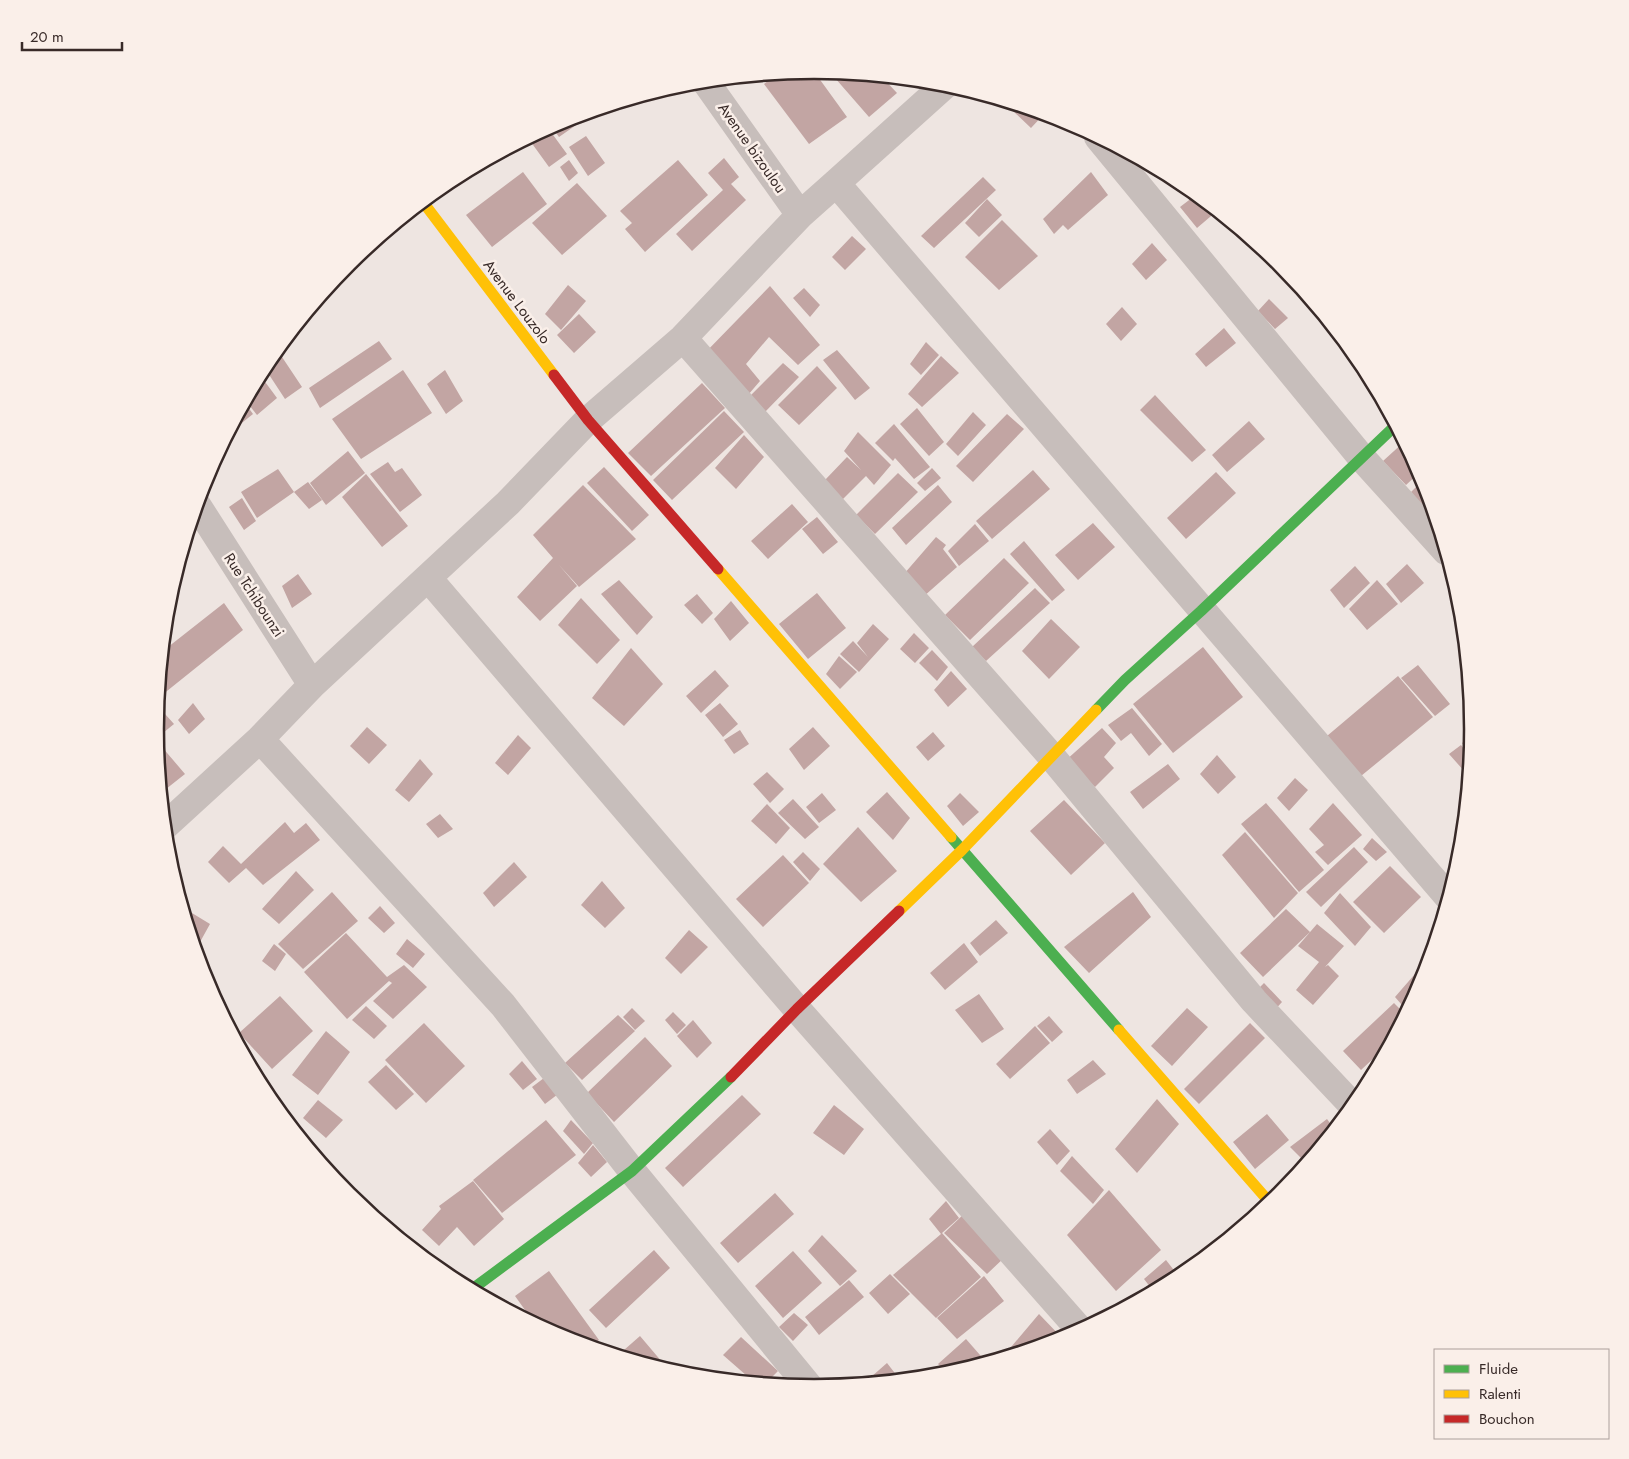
<svg xmlns="http://www.w3.org/2000/svg" width="1629" height="1459" font-family="Jost,sans-serif">
<style>
.building{fill:#c2a5a3}
.lines{fill:none;stroke-linecap:round;stroke-linejoin:round}
.street{stroke:#c7bebb;stroke-width:28}
.fast{stroke:#4caf50;stroke-width:11}
.slow{stroke:#ffc107;stroke-width:11}
.jam{stroke:#c62828;stroke-width:11}
.labels{text-anchor:middle;stroke-width:5;stroke-linejoin:round;paint-order:stroke}
.street-label{font-size:15px;fill:#382a28;stroke:#faefe9}
.rim{fill:none;stroke:#382a28;stroke-width:2.5}
</style>
<rect width="100%" height="100%" fill="#eee5e1"/>
<path class="building" d="M813,70L847,117L809,144L764,84L777,74Z
M840,73L882,77L897,93L869,117L835,78Z
M1015,104L1045,113L1031,128L1011,109Z
M599,109L559,137L551,126L562,120Z
M548,128L567,154L549,167L528,138Z
M586,136L605,163L588,176L569,147Z
M724,158L739,177L731,184L746,200L692,251L676,234L723,190L708,173Z
M569,160L578,173L569,181L560,167Z
M678,160L708,195L645,252L625,229L632,223L620,211Z
M523,172L547,204L492,247L466,215Z
M1091,172L1108,195L1068,230L1063,225L1054,234L1043,219Z
M983,177L996,190L934,248L921,236Z
M577,183L607,216L562,255L532,223Z
M1197,194L1217,211L1197,228L1180,207Z
M987,199L1002,215L979,237L965,223Z
M1002,220L1038,256L999,290L965,257Z
M852,236L866,249L845,270L832,257Z
M1152,243L1167,260L1146,280L1132,264Z
M568,285L586,301L561,330L545,314Z
M770,286L820,345L798,365L769,337L746,364L760,381L748,395L701,357Z
M804,288L820,305L810,317L793,298Z
M1269,299L1288,318L1275,329L1258,311Z
M1122,307L1137,324L1121,341L1106,324Z
M579,314L596,332L574,353L557,335Z
M1224,328L1236,343L1206,367L1195,354Z
M379,341L392,359L320,408L309,388Z
M926,342L939,355L921,375L910,364Z
M837,350L870,388L855,400L823,360Z
M280,354L302,387L285,399L264,367L267,362Z
M941,356L959,373L922,407L908,394Z
M783,363L799,377L765,412L750,396Z
M817,366L837,388L799,425L778,405Z
M403,370L432,413L361,459L332,419Z
M445,370L463,401L446,414L427,384Z
M260,375L277,398L257,415L246,401Z
M702,383L725,408L651,476L628,453Z
M1155,395L1206,450L1192,462L1140,410Z
M245,403L253,414L228,434Z
M917,408L944,442L929,456L900,424Z
M724,411L744,432L672,500L653,480Z
M973,412L986,425L958,456L946,444Z
M1007,414L1024,429L973,482L956,466Z
M1249,421L1265,439L1227,472L1212,455Z
M894,424L930,467L914,479L895,458L893,461L875,443Z
M858,432L891,465L874,485L866,476L841,501L825,480L847,457L861,470L844,451Z
M744,435L764,457L736,489L715,468Z
M1405,441L1421,471L1406,485L1383,461Z
M348,451L365,473L326,505L310,483Z
M388,462L395,472L402,468L422,495L400,512L370,474Z
M604,467L649,515L632,531L587,483Z
M932,468L941,478L925,491L917,483Z
M278,469L294,492L257,518L241,492Z
M1033,470L1050,489L992,539L976,521Z
M1216,472L1236,493L1186,539L1167,518Z
M898,473L918,492L875,534L856,515Z
M366,474L408,526L382,547L342,497Z
M1424,479L1438,525L1411,492Z
M308,482L322,500L309,509L294,492Z
M583,485L636,539L579,587L559,565L577,586L540,621L517,597L553,558L533,535Z
M938,485L952,502L906,545L892,528Z
M242,498L256,521L244,530L229,507Z
M792,504L808,522L768,559L751,541Z
M817,517L838,542L823,554L802,529Z
M1093,523L1115,547L1078,580L1055,555Z
M975,524L989,541L959,566L948,551Z
M936,537L946,545L943,549L957,567L923,597L904,574Z
M1024,541L1065,590L1052,601L1010,554Z
M1004,558L1029,583L970,640L945,615Z
M1407,564L1424,583L1401,603L1386,584Z
M1355,566L1370,583L1344,608L1330,590Z
M298,574L312,594L292,608L282,586Z
M619,580L653,617L637,635L601,594Z
M1377,580L1398,604L1367,630L1349,609Z
M1035,588L1050,603L986,661L972,647Z
M817,593L846,628L808,659L779,624Z
M697,594L713,613L702,624L684,605Z
M581,598L620,640L597,664L558,625Z
M731,601L749,623L730,641L714,619Z
M224,603L243,630L162,695L159,691L163,651Z
M1051,619L1080,647L1049,679L1022,651Z
M873,624L889,639L859,672L840,654L853,641L868,657L857,643Z
M914,633L929,648L915,663L900,649Z
M1203,647L1243,697L1173,753L1133,704Z
M631,648L663,684L624,726L592,698Z
M932,650L948,667L937,681L919,663Z
M839,656L857,672L840,689L826,674Z
M1418,665L1450,704L1435,716L1401,678Z
M715,670L729,686L701,713L686,696Z
M951,671L967,689L948,707L934,690Z
M1398,676L1433,717L1361,776L1327,736Z
M193,703L205,719L189,734L178,720Z
M720,703L738,724L723,737L705,715Z
M157,705L174,724L158,737L155,734V729Z
M1132,708L1162,744L1149,756L1131,733L1121,741L1108,725Z
M367,727L387,745L369,764L350,746Z
M813,727L830,746L804,770L789,749Z
M1102,728L1116,743L1104,757L1114,768L1095,787L1065,761Z
M740,730L749,744L734,754L724,740Z
M933,732L945,746L928,761L916,747Z
M1474,734L1471,756L1462,743Z
M518,735L531,748L508,775L495,763Z
M156,740L185,774L161,793Z
M1461,745L1471,758L1470,767L1465,772L1449,754Z
M1217,755L1236,777L1218,794L1200,774Z
M420,759L433,774L409,802L395,790Z
M1168,764L1180,779L1143,809L1130,792Z
M767,772L784,789L770,803L753,784Z
M1295,778L1308,790L1289,811L1277,798Z
M887,792L910,818L893,840L866,812Z
M822,793L836,810L819,823L806,807Z
M960,793L979,812L963,826L947,806Z
M793,799L819,827L805,839L778,813Z
M1064,800L1105,843L1071,875L1030,831Z
M1266,803L1324,870L1299,892L1241,824Z
M1333,803L1362,835L1328,865L1315,852L1324,845L1309,829Z
M767,804L790,828L776,844L751,821Z
M440,814L453,829L438,838L426,824Z
M285,822L294,833L306,823L320,840L263,885L246,868L229,883L208,862L223,846L241,864Z
M858,827L897,871L861,902L823,864Z
M1245,832L1298,893L1274,918L1222,855Z
M1372,838L1387,852L1376,861L1363,849Z
M1354,847L1368,862L1321,907L1306,892Z
M803,852L820,869L810,881L793,862Z
M783,855L809,883L763,927L736,899Z
M514,862L527,877L494,907L483,893Z
M1390,866L1421,897L1384,933L1353,902Z
M296,871L314,890L279,924L262,909Z
M602,881L625,908L605,928L581,905Z
M332,892L358,921L303,969L278,944Z
M1133,892L1151,917L1089,973L1064,947Z
M1340,893L1371,927L1355,946L1324,913Z
M380,906L395,923L384,933L368,918Z
M1286,909L1310,932L1263,977L1240,953Z
M187,910L210,924L200,942L192,937L185,914Z
M996,920L1008,933L980,956L970,943Z
M1317,924L1344,946L1325,967L1328,965L1339,976L1313,1005L1296,990L1319,962L1298,946Z
M689,930L708,947L681,974L665,958Z
M346,933L387,977L404,965L427,987L393,1019L373,1001L392,983L389,981L347,1019L304,972Z
M407,939L425,954L413,968L396,954Z
M964,943L978,962L945,990L930,973Z
M274,944L286,954L275,971L262,961Z
M1421,967L1427,973L1424,982L1408,1012L1395,997Z
M1264,983L1282,1002L1272,1013L1252,995Z
M979,994L1004,1029L982,1043L955,1010Z
M280,996L313,1031L272,1069L239,1033Z
M1394,1003L1406,1015L1391,1042L1361,1070L1343,1051Z
M366,1006L387,1026L374,1039L352,1020Z
M632,1008L645,1021L635,1030L623,1017Z
M1187,1008L1208,1027L1172,1066L1151,1046Z
M673,1012L686,1025L677,1034L665,1020Z
M618,1015L635,1031L582,1080L565,1063Z
M1049,1016L1063,1032L1052,1042L1037,1026Z
M693,1020L712,1043L697,1058L677,1036Z
M424,1023L465,1066L426,1103L385,1060Z
M1250,1023L1265,1038L1199,1104L1184,1089Z
M1035,1026L1050,1043L1010,1079L996,1064Z
M326,1031L350,1052L318,1095L292,1075Z
M645,1037L672,1066L614,1122L587,1093Z
M1384,1055H1385L1369,1084L1361,1078Z
M1093,1060L1106,1074L1077,1094L1067,1080Z
M522,1061L537,1079L523,1090L509,1074Z
M386,1065L414,1094L396,1110L368,1082Z
M552,1072L566,1088L545,1104L532,1087Z
M742,1095L761,1114L683,1187L665,1168Z
M1157,1099L1179,1124L1137,1173L1115,1149Z
M318,1100L343,1120L326,1138L303,1118Z
M834,1105L864,1129L844,1155L813,1133Z
M1267,1114L1289,1140L1255,1169L1233,1142Z
M1327,1119L1335,1130L1307,1164L1290,1147Z
M546,1120L576,1155L502,1213L473,1180Z
M571,1120L593,1143L584,1154L563,1131Z
M1050,1129L1070,1151L1057,1165L1037,1142Z
M593,1145L607,1162L591,1177L578,1163Z
M1072,1156L1104,1190L1093,1204L1060,1171Z
M473,1181L504,1219L474,1246L457,1227L439,1246L422,1230L441,1209L439,1206Z
M1109,1190L1161,1250L1116,1291L1067,1235Z
M775,1193L794,1214L738,1263L720,1243Z
M946,1201L959,1218L942,1233L981,1277L936,1318L893,1275L941,1234L929,1219Z
M966,1212L1006,1256L987,1274L944,1233Z
M822,1235L857,1271L840,1286L808,1251Z
M654,1250L670,1268L606,1328L589,1310Z
M793,1251L822,1283L783,1318L755,1286Z
M1166,1260L1180,1278L1154,1292L1144,1279Z
M549,1271L599,1340L589,1347L562,1339L535,1324L515,1296Z
M890,1274L910,1294L888,1314L869,1293Z
M984,1276L1004,1301L957,1339L937,1318Z
M849,1280L864,1297L819,1335L805,1317Z
M794,1313L808,1325L793,1341L779,1327Z
M1039,1314L1064,1340L1001,1359Z
M640,1336L668,1369L666,1370L634,1360L624,1350Z
M741,1337L778,1371L765,1384L755,1383L723,1355Z
M966,1339L987,1363L949,1375L938,1364Z
M887,1363L901,1381L863,1384Z"/>
<g class="lines">
<path class="street" d="M705,81L800,215
M1098,137L1361,457L1446,551
M836,183L1449,898
M683,338L1052,757L1254,1001L1354,1107
M197,505L312,685
M428,578L797,1009L1081,1331
M260,739L503,1005L632,1171L811,1389
M165,826L260,739L312,685L508,503L588,420L683,338L800,215L836,183L946,84"/>
<path class="fast" d="M1096,710L1125,680L1201,611L1396,425
M951,837L1119,1030
M471,1290L632,1171L731,1077"/>
<path class="slow" d="M423,202L554,375
M718,569L951,837
M899,911L962,850L1096,710
M1119,1030L1271,1204"/>
<path class="jam" d="M554,375L588,420L718,569
M731,1077L797,1009L899,911"/>
</g>
<g class="labels">
<g class="street-label">
<text transform="translate(752 148) rotate(55)" y="5">Avenue bizoulou</text>
<text transform="translate(517 302) rotate(53)" y="5">Avenue Louzolo</text>
<text transform="translate(254 595) rotate(57)" y="5">Rue Tchibounzi</text>
</g>
</g>
<path d="M0 0H1629V1459H0ZM164 729a650 650 0 1 1 1300 0a650 650 0 1 1-1300 0Z" fill="#faefe9" fill-rule="evenodd"/>
<path class="rim" d="M164 729a650 650 0 1 1 1300 0a650 650 0 1 1-1300 0Z"/>
<rect x="1434" y="1349" width="175" height="90" fill="#faefe9" stroke="#aca09c"/>
<rect x="1444" y="1365" width="25" height="8" fill="#4caf50" stroke="#aca09c"/>
<text x="1479" y="1374" font-size="15" fill="#382a28">Fluide</text>
<rect x="1444" y="1390" width="25" height="8" fill="#ffc107" stroke="#aca09c"/>
<text x="1479" y="1399" font-size="15" fill="#382a28">Ralenti</text>
<rect x="1444" y="1415" width="25" height="8" fill="#c62828" stroke="#aca09c"/>
<text x="1479" y="1424" font-size="15" fill="#382a28">Bouchon</text>
<path d="M22 42v8h100v-8" fill="none" stroke="#382a28" stroke-width="2.5"/>
<text x="30" y="42" font-size="15" fill="#382a28" stroke="#faefe9" stroke-width="4" paint-order="stroke">20 m</text>
</svg>
